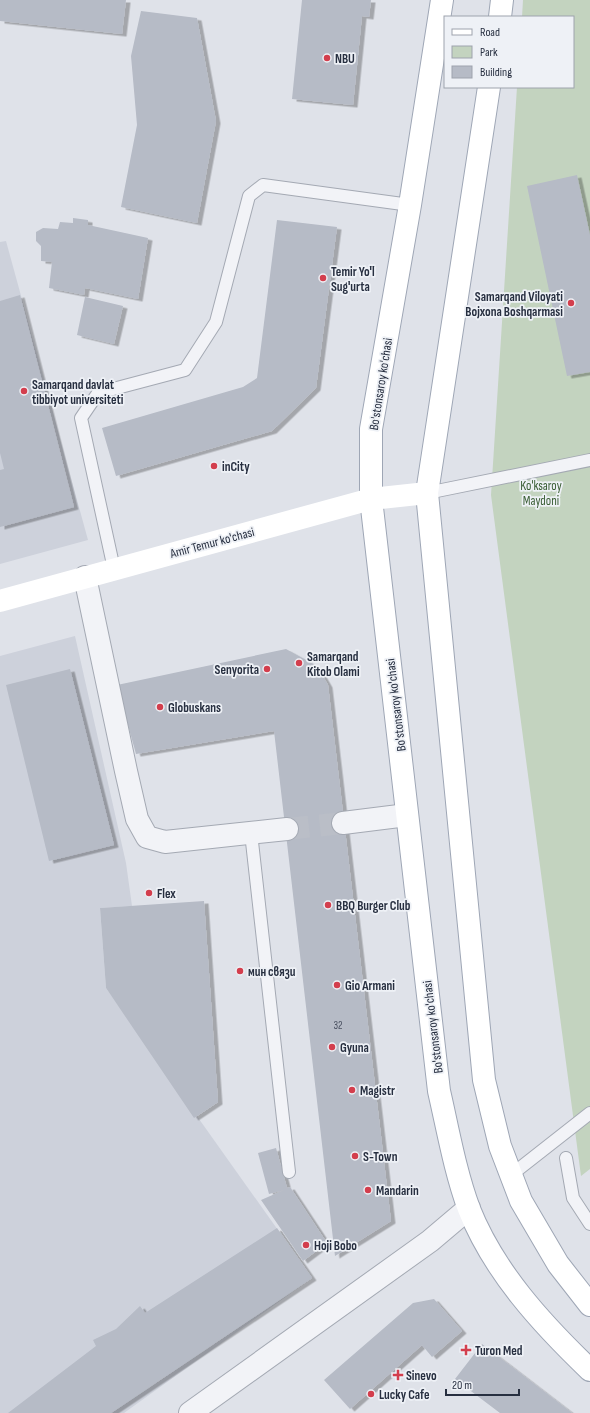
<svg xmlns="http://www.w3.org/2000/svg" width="590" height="1413" font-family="'Sofia Sans Condensed',sans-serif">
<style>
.built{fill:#cdd1db}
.green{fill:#c3d3bf}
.building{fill:#b6bbc6;filter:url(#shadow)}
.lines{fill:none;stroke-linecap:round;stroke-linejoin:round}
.minor-tunnel{stroke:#babec7;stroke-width:22;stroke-dasharray:22 11;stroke-linecap:butt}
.service-casing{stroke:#a4a9b3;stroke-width:14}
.minor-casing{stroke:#a4a9b3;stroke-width:24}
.primary-casing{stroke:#9ea6b5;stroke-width:24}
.service{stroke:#f2f3f7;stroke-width:12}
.minor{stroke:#f2f3f7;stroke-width:22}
.secondary{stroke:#fff;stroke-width:22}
.primary{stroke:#fff;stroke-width:22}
.poi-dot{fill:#d33e4d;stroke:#eef1f6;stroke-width:1.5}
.labels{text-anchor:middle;stroke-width:3.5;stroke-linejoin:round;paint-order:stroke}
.number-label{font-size:11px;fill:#4b5262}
.poi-label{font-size:13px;font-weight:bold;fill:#272f40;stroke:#eef1f6;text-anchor:start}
.street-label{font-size:13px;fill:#272f40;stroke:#eef1f6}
.park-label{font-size:13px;fill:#395d34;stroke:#eef1f6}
</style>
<defs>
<filter id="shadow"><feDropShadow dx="4.5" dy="2.5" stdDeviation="0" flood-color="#0004"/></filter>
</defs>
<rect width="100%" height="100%" fill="#dfe2e9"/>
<path class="built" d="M6,241L88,540L0,564V242Z
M75,636L126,863L132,906L100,908L106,988L312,1278L124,1413H0V656Z"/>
<path class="green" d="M523,0H590V1169L581,1176L491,495L517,87H573V17H522Z"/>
<path class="building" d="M0,0H126L122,34L0,21Z
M302,0H371L369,17L362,16L353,105L292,99Z
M141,11L197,18L216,121L197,223L121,207L137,125L131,56Z
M577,175L590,235V372L567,376L527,186Z
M73,218L88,220V225L148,238L138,299L85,288L84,295L49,288L52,262L41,261V246L36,241V232L43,228L58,229L60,222L73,223Z
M277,220L337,227L316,388L272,431L116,476L102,428L243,387L257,378Z
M20,295L74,507L0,527V470L4,469L0,453V301Z
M85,297L123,306L114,344L77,335Z
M286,649L317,666L328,685L391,1221L335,1256L274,731L136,754L117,685Z
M70,669L114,845L49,861L6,685Z
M204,901L218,1102L194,1118L106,988L100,908Z
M276,1148L287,1188L290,1187L327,1243L303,1261L261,1200L284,1190L269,1194L258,1153Z
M277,1228L312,1278L111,1413H8L96,1346L93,1340L116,1329L140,1306L145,1313Z
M434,1299L462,1331L432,1357L422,1345L350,1409L324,1380L413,1303Z
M482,1344L572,1413H500L455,1379Z"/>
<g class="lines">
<path class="minor-tunnel" d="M287,829L343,823"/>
<defs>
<path id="service" d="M427,493L590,460
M114,569L81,418L98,393L185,370L216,322L249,196L263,185L410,205
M251,833L289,1172
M566,1158L573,1198L590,1224
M511,1175L590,1113"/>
<path id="minor" d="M85,577L126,771L137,819L147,837L165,842L287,829
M343,823L407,815
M190,1413L430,1241L469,1208"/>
<path id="primary" d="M442,0L410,205L371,429V499L439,1091C448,1130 455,1171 469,1209C494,1272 542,1324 590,1370
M500,17L502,0
M489,87L427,493L484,1080L500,1146L521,1201L558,1264L590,1305"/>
</defs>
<use href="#service" class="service-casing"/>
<use href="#minor" class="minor-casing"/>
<use href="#primary" class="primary-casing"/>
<use href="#service" class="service"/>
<use href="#minor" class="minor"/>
<path class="secondary" d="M0,601L371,499L427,493"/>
<use href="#primary" class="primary"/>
</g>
<g class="poi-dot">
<circle cx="327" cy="58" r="4"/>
<circle cx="323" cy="278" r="4"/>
<circle cx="571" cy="303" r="4"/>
<circle cx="24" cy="391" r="4"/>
<circle cx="214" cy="466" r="4"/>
<circle cx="299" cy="663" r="4"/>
<circle cx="267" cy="669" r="4"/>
<circle cx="160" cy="707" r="4"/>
<circle cx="149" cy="893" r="4"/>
<circle cx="328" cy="905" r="4"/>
<circle cx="240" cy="971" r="4"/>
<circle cx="337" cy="985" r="4"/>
<circle cx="332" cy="1047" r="4"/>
<circle cx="352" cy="1090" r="4"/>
<circle cx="355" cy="1156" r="4"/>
<circle cx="368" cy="1190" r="4"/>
<circle cx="306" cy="1245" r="4"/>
<path d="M464 1344h4v4h4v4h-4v4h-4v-4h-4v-4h4z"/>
<path d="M396 1369h4v4h4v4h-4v4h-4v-4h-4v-4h4z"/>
<circle cx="371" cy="1394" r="4"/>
</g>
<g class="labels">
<g class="number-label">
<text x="338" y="1029">32</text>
</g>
<g class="poi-label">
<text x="335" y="63">NBU</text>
<text x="331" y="276">Temir Yo'l<tspan x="331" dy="15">Sug'urta</tspan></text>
<text x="563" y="301" text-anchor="end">Samarqand Viloyati<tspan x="563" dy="15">Bojxona Boshqarmasi</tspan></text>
<text x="32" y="389">Samarqand davlat<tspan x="32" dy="15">tibbiyot universiteti</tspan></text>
<text x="222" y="471">inCity</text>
<text x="307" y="661">Samarqand<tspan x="307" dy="15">Kitob Olami</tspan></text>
<text x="259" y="674" text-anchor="end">Senyorita</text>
<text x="168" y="712">Globuskans</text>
<text x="157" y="898">Flex</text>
<text x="336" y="910">BBQ Burger Club</text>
<text x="248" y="976">мин связи</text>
<text x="345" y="990">Gio Armani</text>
<text x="340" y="1052">Gyuna</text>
<text x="360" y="1095">Magistr</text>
<text x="363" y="1161">S-Town</text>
<text x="376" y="1195">Mandarin</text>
<text x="314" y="1250">Hoji Bobo</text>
<text x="475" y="1355">Turon Med</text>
<text x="406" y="1380">Sinevo</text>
<text x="379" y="1399">Lucky Cafe</text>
</g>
<g class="street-label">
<text transform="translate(380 384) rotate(-81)" y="5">Bo'stonsaroy ko'chasi</text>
<text transform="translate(212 542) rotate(-15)" y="5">Amir Temur ko'chasi</text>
<text transform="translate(395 705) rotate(-97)" y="5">Bo'stonsaroy ko'chasi</text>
<text transform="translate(432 1027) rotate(-97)" y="5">Bo'stonsaroy ko'chasi</text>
</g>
<g class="park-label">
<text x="541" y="490">Ko'ksaroy<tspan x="541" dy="15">Maydoni</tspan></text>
</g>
</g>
<rect x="444" y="16" width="130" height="72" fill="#eef1f6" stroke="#9ea3ad"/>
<rect x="452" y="29" width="20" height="6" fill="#ffffff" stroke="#9ea3ad"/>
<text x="480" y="36" font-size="12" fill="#272f40">Road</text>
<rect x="452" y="46" width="20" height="12" fill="#c3d3bf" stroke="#9ea3ad"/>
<text x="480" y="56" font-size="12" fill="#272f40">Park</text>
<rect x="452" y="66" width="20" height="12" fill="#b6bbc6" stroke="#9ea3ad"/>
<text x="480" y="76" font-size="12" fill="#272f40">Building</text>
<path d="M446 1389v6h73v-6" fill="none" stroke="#272f40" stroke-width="2"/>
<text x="452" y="1389" font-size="12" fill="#272f40" stroke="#eef1f6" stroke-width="3" paint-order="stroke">20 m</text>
</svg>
